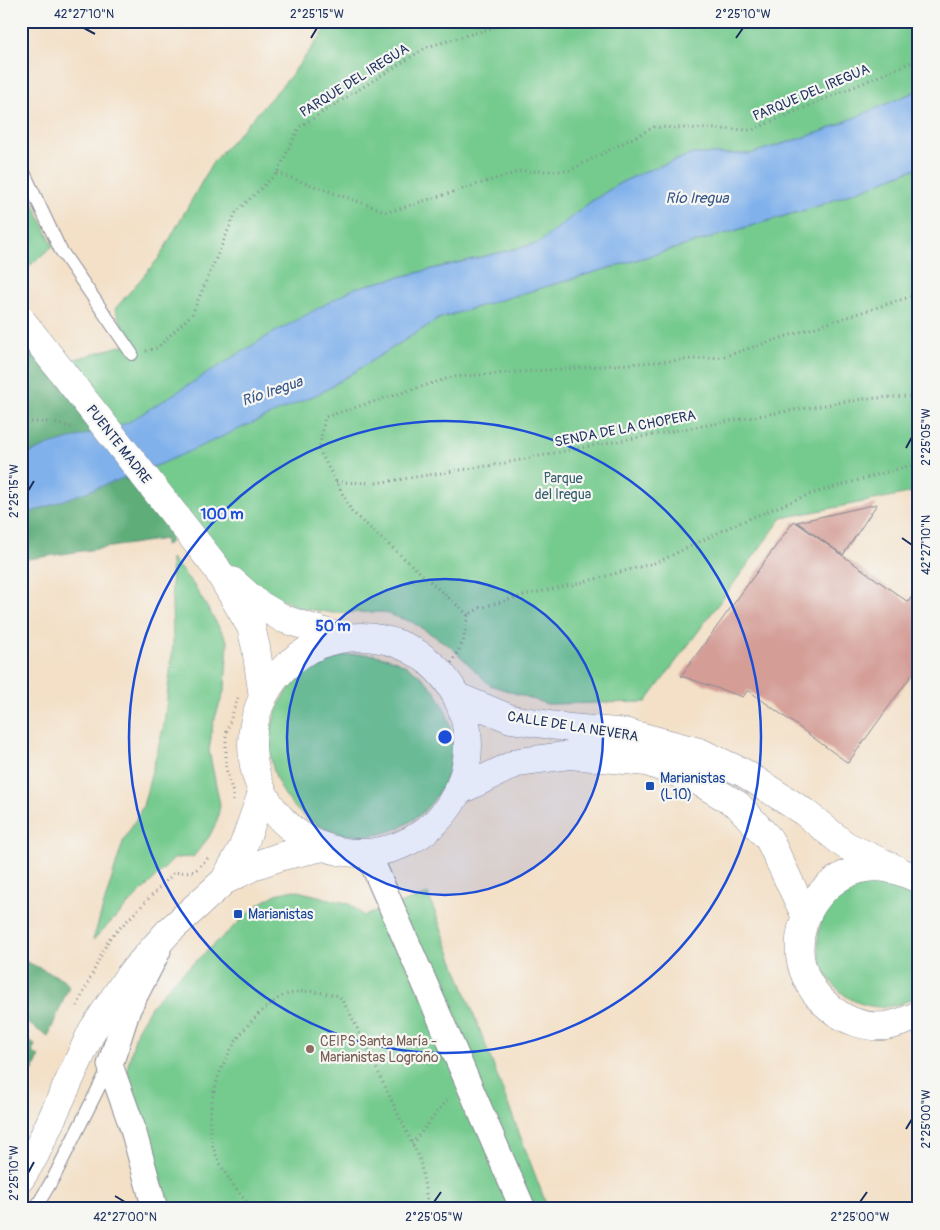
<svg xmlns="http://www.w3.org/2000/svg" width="940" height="1230" font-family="Pangolin,sans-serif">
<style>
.green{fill:#74ca8e;stroke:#487c76}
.forest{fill:#5fae79;stroke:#3d6e6c}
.water{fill:#80b1eb;stroke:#4e70a4}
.building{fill:#d49e97}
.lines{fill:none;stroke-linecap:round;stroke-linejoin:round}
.service-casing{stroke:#878892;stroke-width:14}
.minor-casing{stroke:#878892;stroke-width:27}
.tertiary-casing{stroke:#878892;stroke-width:29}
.secondary-casing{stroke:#878892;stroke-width:29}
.path{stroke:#878892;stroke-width:3;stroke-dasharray:1 4;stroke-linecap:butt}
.service{stroke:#fff;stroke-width:12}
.minor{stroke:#fff;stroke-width:25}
.tertiary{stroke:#fff;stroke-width:28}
.secondary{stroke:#fff;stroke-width:28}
.tertiary-bridge-casing{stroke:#878892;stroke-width:29;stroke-linecap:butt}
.tertiary-bridge{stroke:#fff;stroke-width:28}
.ticks{fill:none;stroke:#1b2f5e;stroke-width:2}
.ring{fill:none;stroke:#1d4ed8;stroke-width:2.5}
.transit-dot{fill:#1a4fb4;stroke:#f6f6f2;stroke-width:2}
.education-dot{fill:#8d6e63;stroke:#f6f6f2;stroke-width:2}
.labels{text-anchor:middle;stroke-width:4.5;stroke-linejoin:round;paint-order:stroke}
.street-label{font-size:14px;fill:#1b2f5e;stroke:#f6f6f2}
.park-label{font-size:14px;fill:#365e6c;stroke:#f6f6f2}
.transit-label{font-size:14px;fill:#164399;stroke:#f6f6f2;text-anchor:start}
.education-label{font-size:14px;fill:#785e54;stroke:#f6f6f2;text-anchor:start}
.water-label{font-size:15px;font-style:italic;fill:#395688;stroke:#f6f6f2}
.centre{fill:#1d4ed8;stroke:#f6f6f2;stroke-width:2.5}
.ring-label{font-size:15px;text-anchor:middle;font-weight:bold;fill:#1d4ed8;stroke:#f6f6f2;stroke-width:4.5;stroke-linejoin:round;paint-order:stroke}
.neatline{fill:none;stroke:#1b2f5e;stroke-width:2}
.ticks-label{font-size:12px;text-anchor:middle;fill:#1b2f5e}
</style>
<rect width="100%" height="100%" fill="#f6f6f2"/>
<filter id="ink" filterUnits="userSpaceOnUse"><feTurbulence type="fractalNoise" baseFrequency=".02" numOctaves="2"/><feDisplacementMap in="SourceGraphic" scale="10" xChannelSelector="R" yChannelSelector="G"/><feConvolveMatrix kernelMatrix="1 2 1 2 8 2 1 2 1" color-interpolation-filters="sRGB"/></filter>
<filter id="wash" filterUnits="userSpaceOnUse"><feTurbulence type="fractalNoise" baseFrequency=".0096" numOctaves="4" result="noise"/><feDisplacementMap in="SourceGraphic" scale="20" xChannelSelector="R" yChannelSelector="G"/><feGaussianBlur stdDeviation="1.12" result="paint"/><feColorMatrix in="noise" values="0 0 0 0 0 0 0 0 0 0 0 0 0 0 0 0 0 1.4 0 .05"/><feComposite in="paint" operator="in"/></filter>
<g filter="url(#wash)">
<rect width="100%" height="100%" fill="#f3e0c7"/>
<path class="green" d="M332,21H919V90L821,132L750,154H693L646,171L620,183L589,203L539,243L355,288L322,392L440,318L818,206L919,167V491L782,518L646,702L547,704L490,685L450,646L412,622L382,612L333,613L300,608L265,592L238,567L219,584L125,481L45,368L130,343L115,309L159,258L213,162L289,78Z
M21,176L53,246L21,273Z
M171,558L193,584L228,642L225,688L213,724L209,751L220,805L217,821L209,837L193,857L175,858L93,940L123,842L143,806L164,725L173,644Z
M270 745a91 91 0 1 1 182 0a91 91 0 1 1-182 0Z
M884,881L902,884L919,894V994C907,1003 894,1007 880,1007C820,1005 795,927 844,892C856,884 870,883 884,881Z
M294,890L350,904L364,916L428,894L548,1209H169L127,1069L137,1030L152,1005L179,976L258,905L276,894Z"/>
<path class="forest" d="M21,338L128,468L125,480H139C149,495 174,524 170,543L165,545V539L21,560Z
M21,959L63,979L69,986L48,1037L26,1022L29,1041L35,1045L32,1052L39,1057L33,1071L21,1063Z"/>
<path class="water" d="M919,90V167L818,206L440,318L322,392L161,464L21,516V457L49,445L127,423L266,337L355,288L539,243L589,203L620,183L646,171L693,154H750L821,132Z"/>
<g id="blocks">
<path class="building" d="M877,504L843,555L797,522Z
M794,521L908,602L919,587V665L848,763L748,690L743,697L681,676Z"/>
</g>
</g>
<g filter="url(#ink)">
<use href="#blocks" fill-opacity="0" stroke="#878892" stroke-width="1"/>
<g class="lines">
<defs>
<path id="service" d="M21,166L60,249L132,354
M35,1209L54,1177L109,1067"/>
<path id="minor" d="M368,853L523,1209
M155,1209L132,1126L110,1065L128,1009L158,951"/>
<path id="tertiary" d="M175,515L216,567L251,627L256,648L263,697
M232,581L258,604L284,619L343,638"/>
<path id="secondary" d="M252 745a108 108 0 1 1 216 0a108 108 0 1 1-216 0Z
M458,697L511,719L570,728L628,733L699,752L744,773L804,812L845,845L896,869
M459,791L519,762L570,755L647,762L698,781L738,805L769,839L806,917
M919,879C904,873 891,867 875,867C830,869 795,912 800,956C805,996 845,1030 886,1026C898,1024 908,1020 919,1015
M224,881L243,847L262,793
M21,1178L35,1155L92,1031L128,977L168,932L224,881L256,865L282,856L323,847"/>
</defs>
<use href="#service" class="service-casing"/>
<use href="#minor" class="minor-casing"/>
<use href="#tertiary" class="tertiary-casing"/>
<use href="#secondary" class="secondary-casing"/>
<path class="path" d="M277,173L388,212L521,171H569L654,127L752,130L919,59
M146,351L157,348L192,314L236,212L277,173L299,127L427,47L516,21
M21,422H50L75,428
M336,482L376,483L500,464L595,445L770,414L862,399L908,396L919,398
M468,615L352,512L319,450L325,417L452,377L722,357L919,294
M444,676L463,642L468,615L480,608L525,595L584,582L658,562L734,525L807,495L908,466L919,462
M233,801V793L226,769V733L238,697
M77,1006L109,939L174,873L195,871L208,858
M412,1144L449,1097
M253,1209C236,1191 215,1162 211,1138C204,1092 231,1034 267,1007C272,1003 278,998 283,996C304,988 318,992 339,996L350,1013L420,1160L427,1200V1209"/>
<use href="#service" class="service"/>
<use href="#minor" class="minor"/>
<use href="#tertiary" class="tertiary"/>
<use href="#secondary" class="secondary"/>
<defs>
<path id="tertiary-bridge" d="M22,321L175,515"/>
</defs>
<use href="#tertiary-bridge" class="tertiary-bridge-casing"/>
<use href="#tertiary-bridge" class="tertiary-bridge"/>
</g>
</g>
<path class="ticks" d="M84,28L95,34M311,38L317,28M736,38L743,28M906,448L912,437M28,491L34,481M902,538L912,545M906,1129L912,1119M28,1173L34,1162M115,1196L125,1202M434,1202L441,1192M860,1202L867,1192"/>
<circle cx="445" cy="737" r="158" fill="#1d4ed8" fill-opacity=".12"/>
<g class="ring">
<circle cx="445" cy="737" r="158"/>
<circle cx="445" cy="737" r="316"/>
</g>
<g class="transit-dot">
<rect x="645" y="781" width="10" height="10" rx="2.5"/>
<rect x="233" y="909" width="10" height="10" rx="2.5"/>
</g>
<circle class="education-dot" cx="310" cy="1049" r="5"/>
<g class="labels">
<g class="street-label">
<text transform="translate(354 80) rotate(-32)" y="5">PARQUE DEL IREGUA</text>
<text transform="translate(811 92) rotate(-23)" y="5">PARQUE DEL IREGUA</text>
<text transform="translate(625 428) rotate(-11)" y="5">SENDA DE LA CHOPERA</text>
<text transform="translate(119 444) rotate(52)" y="5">PUENTE MADRE</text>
<text transform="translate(573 726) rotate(9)" y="5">CALLE DE LA NEVERA</text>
</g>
<g class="park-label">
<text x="563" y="483">Parque<tspan x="563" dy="16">del Iregua</tspan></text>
</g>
<g class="transit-label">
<text x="660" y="783">Marianistas<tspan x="660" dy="16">(L10)</tspan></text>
<text x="248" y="919">Marianistas</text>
</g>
<g class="education-label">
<text x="320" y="1046">CEIPS Santa María -<tspan x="320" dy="16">Marianistas Logroño</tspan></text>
</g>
<g class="water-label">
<text x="697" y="203">Río Iregua</text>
<text transform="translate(272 391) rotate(-19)" y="5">Río Iregua</text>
</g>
</g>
<circle cx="445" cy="737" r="8" class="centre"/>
<g class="ring-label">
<text x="222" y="519">100 m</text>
<text x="333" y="631">50 m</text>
</g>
<rect width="940" height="1230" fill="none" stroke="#f6f6f2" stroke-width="55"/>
<rect x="28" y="28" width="884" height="1174" class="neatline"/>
<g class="ticks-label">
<text x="84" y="18">42°27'10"N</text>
<text x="317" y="18">2°25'15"W</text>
<text x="743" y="18">2°25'10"W</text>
<text transform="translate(926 437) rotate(-90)" y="4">2°25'05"W</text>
<text transform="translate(14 491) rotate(-90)" y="4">2°25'15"W</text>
<text transform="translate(926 545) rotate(-90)" y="4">42°27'10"N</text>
<text transform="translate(926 1119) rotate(-90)" y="4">2°25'00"W</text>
<text transform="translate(14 1173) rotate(-90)" y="4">2°25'10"W</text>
<text x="125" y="1221">42°27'00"N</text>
<text x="434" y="1221">2°25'05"W</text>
<text x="860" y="1221">2°25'00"W</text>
</g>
</svg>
